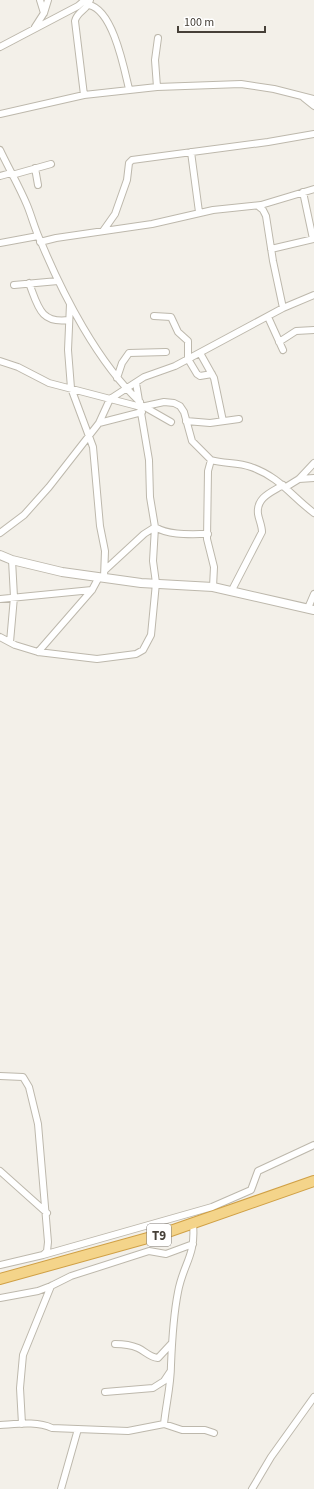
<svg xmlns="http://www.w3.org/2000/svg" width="314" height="1489" font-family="'Source Sans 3',sans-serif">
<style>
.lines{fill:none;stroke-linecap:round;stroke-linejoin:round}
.minor-casing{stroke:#bdb8ac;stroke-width:8}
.tertiary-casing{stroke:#bdb8ac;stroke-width:10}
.trunk-casing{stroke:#d0a045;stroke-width:12}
.minor{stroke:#fff;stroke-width:6}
.tertiary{stroke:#fff;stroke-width:8}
.trunk{stroke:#f4d48a;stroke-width:10}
.labels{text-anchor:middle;stroke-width:3;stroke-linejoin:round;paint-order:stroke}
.shield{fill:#fff;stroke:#7e7974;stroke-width:1}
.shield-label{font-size:13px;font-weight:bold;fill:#464038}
</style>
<rect width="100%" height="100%" fill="#f3f0e9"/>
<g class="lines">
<defs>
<path id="minor" d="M40,0L44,13
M89,5C113,10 124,68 129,89
M35,27L44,13L48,0
M0,47L78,6L85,0
M157,87L155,60L158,38
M84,95L75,21C77,11 88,10 90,0
M304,98L314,106
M0,114L84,95L157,87L241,84L274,89L314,99
M0,150C9,169 19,186 27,205C32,217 35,230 41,242C63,295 98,363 140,402
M191,152L199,212
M35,168L38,185
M12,175L51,164
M0,176L11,173
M303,192L313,239
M258,206L263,210L266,216L273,261L283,308
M103,231L115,214L127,180L129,163L132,160L268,142L314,134
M40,242L56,238L152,224L213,210L261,205L314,189
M0,243L38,236
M271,249L314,239
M29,283C38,306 40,324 69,320
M14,285L58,281
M70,304L68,350L71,388L93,447L100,526L105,551L104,577
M154,316L171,317L178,332L188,341V359L197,374L200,376L212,374
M268,317L283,350
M279,342L296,331L314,330
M200,353L214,378L223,421
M0,361L18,367L49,383L141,407L164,402L174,403L180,406L184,412L192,441L211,460C224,464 238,462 251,467C280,477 291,496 314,513
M117,378L122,363L129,353L166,352
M143,406L171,422
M186,421L210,423L239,419
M99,423L110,399L144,377L175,366L283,308L314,295
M211,460L208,471L207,539L214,567L213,587
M299,479L314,478
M286,487L299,479L314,463
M0,533L24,515L49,487L99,423L142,412
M105,570L144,534L155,527C170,536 191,534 208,534
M232,590L262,532C262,526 259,520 258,514C256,497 272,492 283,485
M0,599L92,590
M308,608L314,594
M0,637L15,645L38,652L97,659L136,654L143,650L151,635L156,583L153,561L155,527L150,497L149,460L136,383
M10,642L14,597L12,560
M38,652L92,590L99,577
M0,1076L23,1077L29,1087L38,1124L48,1242L47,1251L43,1255L0,1265
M0,1171L47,1213
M43,1255L212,1207L251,1190L258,1171L314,1145
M0,1298L38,1291L51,1286L71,1276L149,1251L166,1254L193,1244
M115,1344C123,1344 131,1345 138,1348C145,1351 149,1357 158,1358L171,1344
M105,1392L153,1388L164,1381L170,1372
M22,1424L20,1388L23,1355L51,1286
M164,1424C166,1404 171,1385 171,1365C172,1340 173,1317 178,1292C183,1264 196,1256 193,1224
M0,1425C17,1424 37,1421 52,1428L128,1431L164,1424L182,1430H205L214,1433
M61,1489L78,1429
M252,1489L271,1457L314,1397"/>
<path id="tertiary" d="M0,555L12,560L62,572L141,583L213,587L314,610"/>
<path id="trunk" d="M0,1279L162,1234L314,1181"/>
</defs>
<use href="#minor" class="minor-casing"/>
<use href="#tertiary" class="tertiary-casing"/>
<use href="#trunk" class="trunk-casing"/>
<use href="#minor" class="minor"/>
<use href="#tertiary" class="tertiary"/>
<use href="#trunk" class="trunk"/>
</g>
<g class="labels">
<rect class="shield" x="147" y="1224" width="24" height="22" rx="3"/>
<g class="shield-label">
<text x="159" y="1240">T9</text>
</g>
</g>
<path d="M178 26v6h87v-6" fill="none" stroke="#464038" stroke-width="2"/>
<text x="184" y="26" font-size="12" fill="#464038" stroke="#ffffff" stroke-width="3" paint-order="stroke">100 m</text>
</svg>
